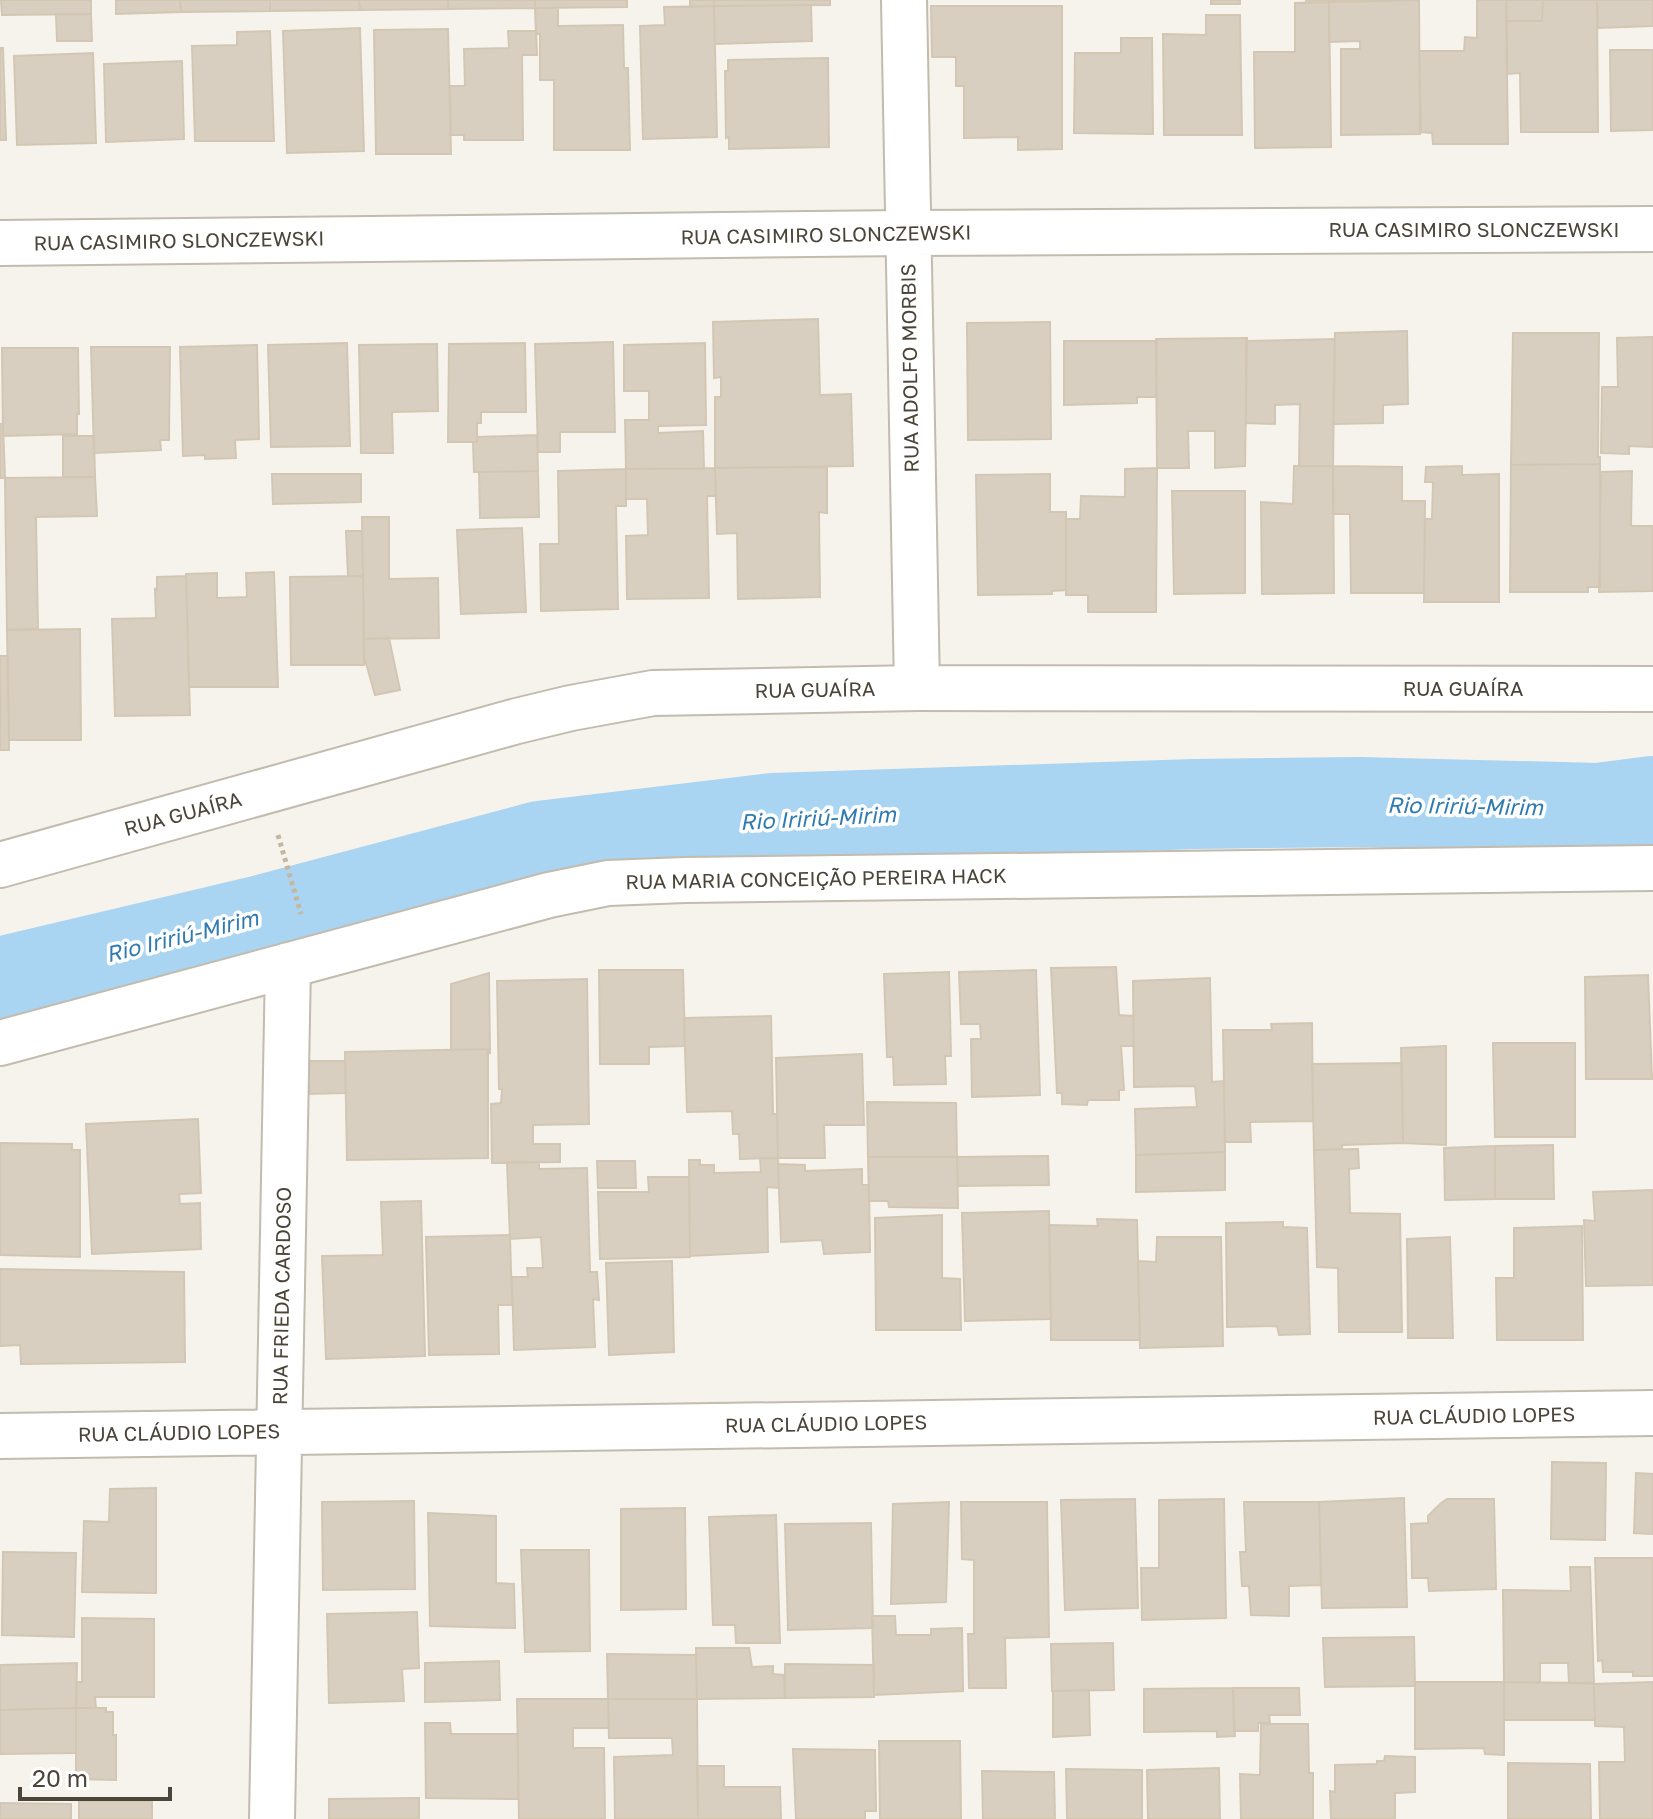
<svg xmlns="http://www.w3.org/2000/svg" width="1653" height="1819" font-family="'Golos Text',sans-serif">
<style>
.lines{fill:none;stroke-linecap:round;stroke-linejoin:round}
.river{stroke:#a9d4f2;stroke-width:90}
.building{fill:#d8cfc1;stroke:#d3c7b4;stroke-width:2}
.minor-casing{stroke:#c2bbae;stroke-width:48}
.path{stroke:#c4b79f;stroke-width:5;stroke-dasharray:4 4;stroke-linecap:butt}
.minor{stroke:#fff;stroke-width:44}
.labels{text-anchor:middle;stroke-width:7;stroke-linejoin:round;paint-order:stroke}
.street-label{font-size:20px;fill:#4b4439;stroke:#fff}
.water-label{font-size:22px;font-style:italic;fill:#2e7ab2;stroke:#fff}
</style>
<rect width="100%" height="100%" fill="#f6f3ec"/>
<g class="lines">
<path class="river" d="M0,982L262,920L540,846L773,818L1195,804L1359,802L1599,808L1653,801"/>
</g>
<path class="building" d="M1,0H91V14L2,15Z
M116,0H180L181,12L116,14Z
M180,0H270V11L181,12Z
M270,0H359L360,10L270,11Z
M359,0H448V9L360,10Z
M448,0H535V8L448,9Z
M535,0H627V7L535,8Z
M690,0H714V6L690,7Z
M714,0H830V5L714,6Z
M1211,0H1240V4H1211Z
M1306,0H1329V2L1306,3Z
M1329,0H1394V1L1329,2Z
M1419,0L1420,134L1341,135V49H1360V41L1329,42V2Z
M1477,0H1506L1508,144H1433L1432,133L1421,132L1419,51H1464L1465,37L1477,38Z
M1506,0H1543L1542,21H1507Z
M1543,0H1597L1598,132H1521L1520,73L1507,74V21H1542Z
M1597,0H1653V26L1598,28Z
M1329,2L1331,147L1255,148L1254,52H1295V3Z
M811,5L812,41L715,44L714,6Z
M714,6L717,137L643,139L640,26L665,25L664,7Z
M931,6H1062V149L1018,150V137L964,138V86H956V57H932Z
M535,8H558V26L623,25L624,68H628L630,150H554V80H540V34H536Z
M56,14H91L92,41H57Z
M1206,15H1240L1242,135H1164L1163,34L1206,35Z
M360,28L364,151L287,153L283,31Z
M448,29L451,154H376L374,30Z
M270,31L274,141H195L192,46L237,45V32Z
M508,31H536L537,55H522L523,140H464V135H451L450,86H465L464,49L509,48Z
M1121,38H1152L1153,134L1074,133L1075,53H1121Z
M0,48H3L6,140H0Z
M1610,50H1653V130L1611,131Z
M93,53L96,143L17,145L14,56Z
M828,58L829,147L729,149V137L726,138L725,71H728V60Z
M182,61L184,139L106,142L104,64Z
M818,319L820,395L851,394L853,466L715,468V397H721V377L714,378L713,322Z
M1050,322L1051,439L968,440L967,323Z
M1407,331L1408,404L1383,405V423L1333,424L1335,333Z
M1513,333H1599L1598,457H1600V464L1511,465Z
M1653,337V447L1629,446V454L1601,453L1602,387H1618L1617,338Z
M1247,338L1245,466L1215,468V431H1188L1189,468H1157L1156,339Z
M1335,339L1333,466H1299L1300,404L1275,405V424L1246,423V341Z
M1064,341H1157L1156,397H1137V403L1064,405Z
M613,342L615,432H560V452H538L535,344Z
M347,343L350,446L271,447L268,345Z
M525,343L526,412H481V423H477V442H448L449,344Z
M705,343L706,425L658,426V433L703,431L704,469H626L625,420H649V391H624V345Z
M437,344L438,411L392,412L393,453H361L359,345Z
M257,345L259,439L235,440L236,458L205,459V455L183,456L180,347Z
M91,347H170L169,440H160L161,450L94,453Z
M2,348H78L79,414H77V434L3,436Z
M0,424H3L5,478H0Z
M537,435L538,471L474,472L473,442H477V437Z
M63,436H94L95,477H63Z
M1600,464V587H1588V592H1510L1511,465Z
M1294,466H1333L1334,593L1262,594L1261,502L1293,504Z
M1333,466L1402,467V501H1425L1424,593H1351L1350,514H1333Z
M1462,466V475L1499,474V602H1424L1425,519H1432L1433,482H1425L1426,467Z
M827,467V513L819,512L820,597L738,599L737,533L717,534L715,468Z
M715,468L716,496H707L709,598L627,599L626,536L648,535L647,499H626V469Z
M1157,468L1156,612H1088V595H1066V519H1080L1081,496L1125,497V469Z
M626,469V506H616L618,609L541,611L540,544H559L558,471Z
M538,471L539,517L480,518L479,472Z
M1632,471L1631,526H1653V591L1599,592L1601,472Z
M272,474H361V502L273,504Z
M1050,474V512H1066V590L1052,591V594L978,595L976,475Z
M95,477L97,516L36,517L38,629L7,630L5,478Z
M1172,491H1245V593L1174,594Z
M362,517H389V579L438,578L439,638L364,639Z
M522,528L526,612L461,614L457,530Z
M346,531H362L363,576H348Z
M274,572L278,687H189L186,574L217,573V598L247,597L246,573Z
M186,576L190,715L115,716L112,619L156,618L155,589L157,590V577Z
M363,576L364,665H291L290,577Z
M80,629L81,740H9L7,630Z
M389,638L400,690L375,695L364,656V639Z
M0,656H8L9,750H0Z
M1116,967L1119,1015L1133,1016L1134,1046H1121L1124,1090H1119V1100H1088L1087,1105L1062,1104V1093H1057L1051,968Z
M599,970H683L685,1046L649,1047V1064H600Z
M1036,970L1040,1095L972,1097L971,1039H981L980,1024H961L959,972Z
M949,972L951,1056H945L946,1084L894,1085L893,1057H887L884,974Z
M489,973L490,1053L487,1054L488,1049L451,1050V984Z
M1648,975L1652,1079H1586L1585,977Z
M1210,978L1212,1082L1224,1081L1225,1152L1136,1155L1135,1109L1197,1107L1195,1086L1134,1087L1133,981Z
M587,979L589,1124L533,1125V1144H560V1162L492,1163L491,1104L501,1103L502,1089H499L497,981Z
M771,1016L773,1114H777L778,1158L740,1159L739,1134H733L732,1111L687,1112L684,1018Z
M1312,1023L1313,1121L1250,1122L1251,1142H1225L1223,1030H1272L1271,1024Z
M1493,1043H1575V1137H1495Z
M1446,1046V1145L1403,1143L1401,1048Z
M488,1049V1158L347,1160L345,1052Z
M862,1054L864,1125H824L825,1158H778L776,1058Z
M306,1061H345L346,1093L306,1094Z
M1402,1063L1403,1143L1342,1145V1149L1314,1150L1312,1064Z
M867,1102L956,1103L957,1157H868Z
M198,1119L201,1193L179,1194L180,1204L200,1203L201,1249L92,1254L86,1124Z
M0,1143L72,1144V1150H80V1257L0,1255Z
M1553,1145L1554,1199H1495V1146Z
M1495,1146V1199L1445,1200L1444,1148Z
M1358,1149L1359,1168L1349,1169L1350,1213L1400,1214L1402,1332H1339L1338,1268L1317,1267L1314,1150Z
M1225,1152V1190L1136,1192V1155Z
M1048,1156L1049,1185L958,1186L957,1157Z
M868,1157H957L958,1208L889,1207L888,1201H869Z
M760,1158H778L779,1188L767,1187L768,1252L690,1256L689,1160H700V1165H714V1173L761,1172Z
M597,1161H635L636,1188H598Z
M507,1162L539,1163V1169L587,1168L590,1272H597L599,1300L593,1299L595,1347L514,1350L512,1277H528L527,1268H543L541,1237L510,1239Z
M778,1164L805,1165V1171L862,1169V1185H869L870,1252L824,1254L822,1240L781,1242Z
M648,1177H689L690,1257L600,1259L598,1192H649Z
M1653,1190V1285L1586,1286L1584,1220L1595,1221L1593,1192Z
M421,1201L425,1356L326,1359L322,1256L383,1255L381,1202Z
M1049,1211L1051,1319L965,1321L962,1213Z
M942,1215V1278L960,1279L961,1330H876L875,1218Z
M1097,1219L1137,1220L1140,1340H1051L1049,1225L1098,1226Z
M1283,1222V1227L1307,1228L1310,1334L1279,1335L1277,1326L1227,1327L1226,1223Z
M1582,1226L1583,1340H1497L1496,1278H1514V1228Z
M510,1235L512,1305H498L499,1354L429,1355L426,1237Z
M1157,1237H1221L1223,1346L1140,1348L1138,1261L1156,1262Z
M1450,1237L1453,1338H1408L1407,1239Z
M672,1261L674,1352L609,1355L606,1263Z
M0,1269L184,1272L185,1362L21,1364L20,1345L0,1346Z
M1552,1462L1606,1463L1605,1540L1551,1539Z
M1636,1473L1653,1474V1534L1634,1533Z
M156,1488V1593L82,1592L84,1521L109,1522L110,1489Z
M1404,1498L1407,1607L1322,1608L1319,1502Z
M1135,1499L1138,1608L1065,1610L1061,1500Z
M1224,1499L1226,1618L1142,1620L1141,1568H1159V1500Z
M1447,1499H1494L1496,1589L1429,1591L1428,1578H1412L1411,1524L1428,1523V1516L1440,1504Z
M414,1501L415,1589L323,1590L322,1502Z
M949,1502L946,1602L891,1604L893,1504Z
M961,1502H1047L1049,1637L1005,1638L1006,1688H969L968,1634H974V1560L962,1559Z
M1244,1502H1319L1321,1585L1289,1586V1616L1251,1615L1249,1586H1242L1240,1552H1246Z
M685,1508L686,1609L621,1610V1509Z
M428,1513L496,1516V1583L514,1584L515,1628L430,1626Z
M776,1515L780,1643H736L735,1625H713L709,1517Z
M871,1523L873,1628L788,1630L785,1524Z
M521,1550H589L590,1651L525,1652Z
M3,1552L76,1553L74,1637L2,1635Z
M1595,1558H1653V1676H1633V1672H1603L1602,1660L1598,1661Z
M1570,1567H1590L1594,1684L1569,1683L1568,1663H1540V1683L1504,1682L1503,1590L1571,1591Z
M417,1612L419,1668L402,1669L404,1701L329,1703L327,1614Z
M872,1616H895L896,1635H931V1629L962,1628L963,1691L874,1695Z
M82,1618L154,1619V1697H95L96,1708H76L77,1682H82Z
M1414,1637L1415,1686L1325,1687L1323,1638Z
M1113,1643L1114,1690L1052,1691L1051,1644Z
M696,1648H749L752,1667L773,1666V1674L784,1675L785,1698L697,1699Z
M607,1654L696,1655L697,1699H608Z
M499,1661L500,1700L425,1702V1663Z
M77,1663L76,1708L0,1710V1665Z
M785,1664L874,1665V1697L785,1698Z
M1415,1682H1504V1755L1485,1754L1484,1748L1415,1749Z
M1504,1682L1594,1683L1595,1720H1504Z
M1653,1682V1819H1600L1599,1762H1625L1624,1727L1595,1726L1594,1684Z
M1233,1688H1299L1300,1715H1269L1270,1723H1258V1731H1234Z
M1233,1688L1235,1736L1217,1737V1731L1144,1732V1689Z
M1089,1690L1090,1735L1053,1737V1691Z
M517,1699H608L609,1728H573V1748H604L605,1819H519Z
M608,1699H697L698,1819H615L614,1757L673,1755L672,1738H609Z
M76,1708V1753L0,1754V1710Z
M76,1708H106V1712H113V1735H116V1780L76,1779Z
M425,1723H450L451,1734H518V1799L426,1798Z
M1261,1724H1308L1309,1773H1313V1819H1241L1240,1774L1260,1775Z
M879,1741H960L961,1819H880Z
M793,1749L875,1750L876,1811H865V1819H796Z
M1385,1756L1415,1757V1792L1395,1793V1819H1331L1330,1791L1335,1792V1765L1377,1764V1761H1384Z
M1508,1763L1590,1764L1591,1819H1508Z
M697,1766H724V1787H780L781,1819H698Z
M1219,1768L1220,1819H1148L1147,1770Z
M1066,1769L1142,1770V1819H1067Z
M982,1771L1054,1772L1055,1819H983Z
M419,1798V1819H329V1799Z
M79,1801H152V1819H79Z
M0,1803L71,1804V1819H0Z"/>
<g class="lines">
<defs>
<path id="minor" d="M904,0L917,688
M0,243L908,233L1653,229
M0,865L517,721L571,708L653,693L917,688L1653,689
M0,1043L549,895L608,883L685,880L1653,868
M0,1436L1653,1413
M272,1819L288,965"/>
</defs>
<use href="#minor" class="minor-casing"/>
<path class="path" d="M278,835L301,914"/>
<use href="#minor" class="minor"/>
</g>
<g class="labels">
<g class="street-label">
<text x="1474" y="237">RUA CASIMIRO SLONCZEWSKI</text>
<text transform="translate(826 235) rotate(-1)" y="7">RUA CASIMIRO SLONCZEWSKI</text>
<text transform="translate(179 241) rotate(-1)" y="7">RUA CASIMIRO SLONCZEWSKI</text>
<text transform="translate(910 368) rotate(-91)" y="7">RUA ADOLFO MORBIS</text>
<text x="1463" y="696">RUA GUAÍRA</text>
<text transform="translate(815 690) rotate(-1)" y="7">RUA GUAÍRA</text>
<text transform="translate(183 814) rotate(-15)" y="7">RUA GUAÍRA</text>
<text transform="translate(816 879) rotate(-1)" y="7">RUA MARIA CONCEIÇÃO PEREIRA HACK</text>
<text transform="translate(282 1296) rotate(-89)" y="7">RUA FRIEDA CARDOSO</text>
<text transform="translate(1474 1416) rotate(-1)" y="7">RUA CLÁUDIO LOPES</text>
<text transform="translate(826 1424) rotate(-1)" y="7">RUA CLÁUDIO LOPES</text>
<text transform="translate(179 1433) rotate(-1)" y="7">RUA CLÁUDIO LOPES</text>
</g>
<g class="water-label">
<text transform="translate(1465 806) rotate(1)" y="8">Rio Iririú-Mirim</text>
<text transform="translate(818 818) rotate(-3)" y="8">Rio Iririú-Mirim</text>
<text transform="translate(182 936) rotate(-14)" y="8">Rio Iririú-Mirim</text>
</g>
</g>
<path d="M20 1787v12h150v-12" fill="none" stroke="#4b4439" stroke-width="4"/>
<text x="32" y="1787" font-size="24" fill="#4b4439" stroke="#ffffff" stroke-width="6" paint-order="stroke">20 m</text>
</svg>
